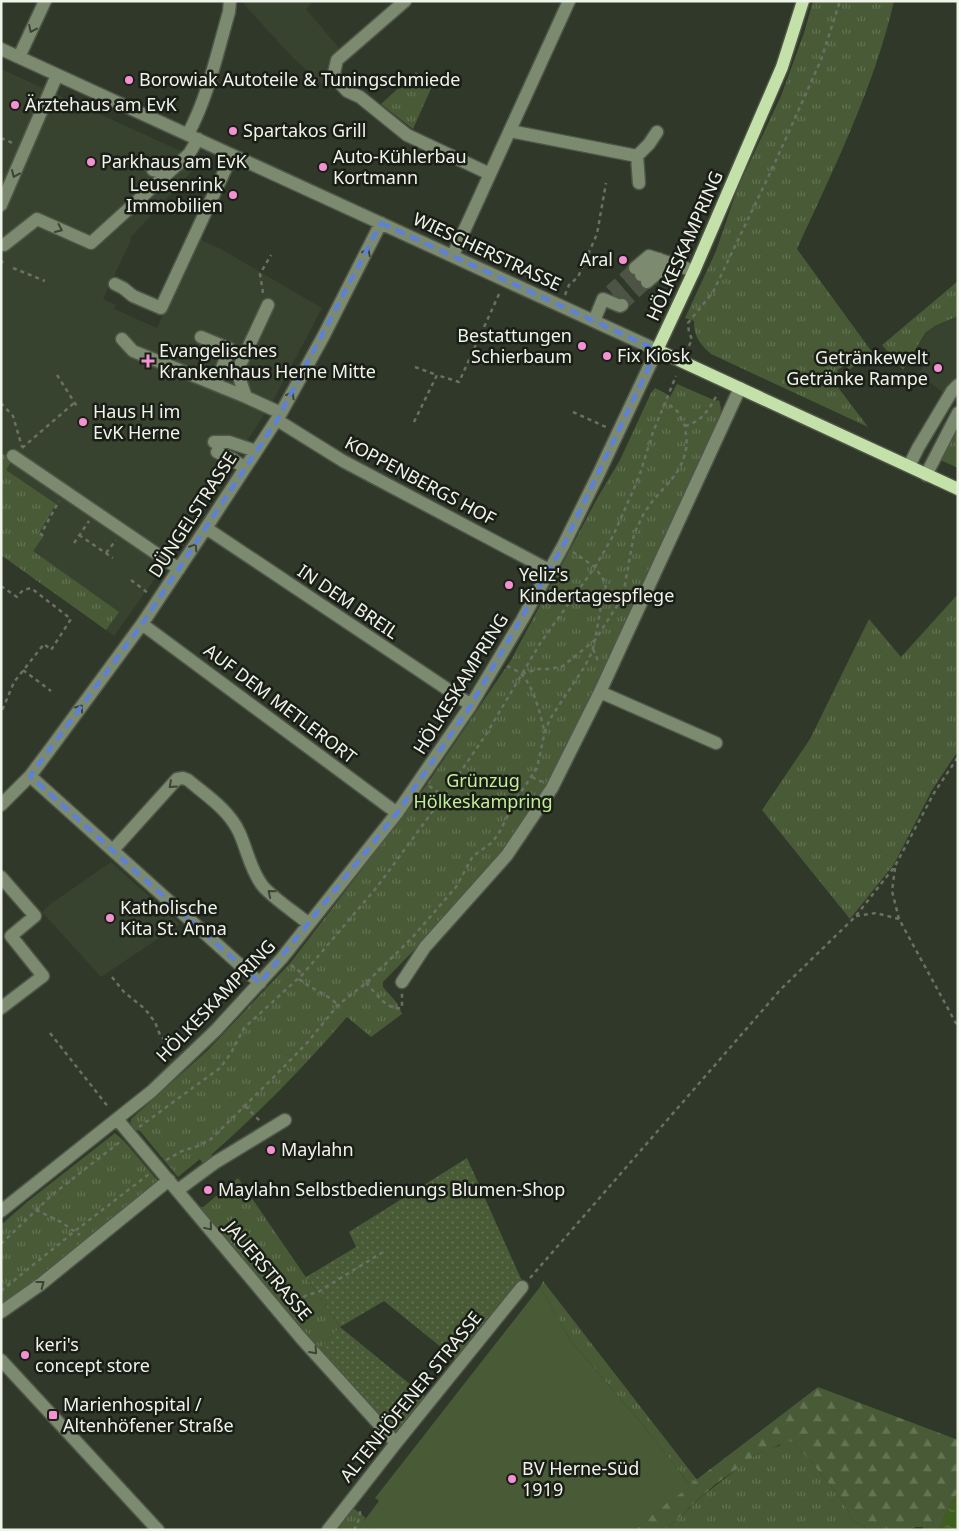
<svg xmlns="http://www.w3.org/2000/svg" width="959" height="1531" font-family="'Noto Sans',sans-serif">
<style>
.built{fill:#38432f}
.grass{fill:url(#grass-tufts)}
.forest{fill:url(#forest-firs)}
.garden{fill:url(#garden-dots)}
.pitch{fill:#485b36}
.water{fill:url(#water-ripples)}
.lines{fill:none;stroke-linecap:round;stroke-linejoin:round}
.minor-tunnel{stroke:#4d5446;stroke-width:12;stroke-dasharray:12 6;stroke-linecap:butt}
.minor-casing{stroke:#4f5648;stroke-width:15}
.major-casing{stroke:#4f5648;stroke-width:15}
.path{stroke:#6a7164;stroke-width:2.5;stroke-dasharray:4 4;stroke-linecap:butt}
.minor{stroke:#7c8b70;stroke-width:12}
.major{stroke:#c3e1a9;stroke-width:12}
.oneway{stroke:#3c4436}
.marked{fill:none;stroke:#5c80dd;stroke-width:4;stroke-dasharray:10 6;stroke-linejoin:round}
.poi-dot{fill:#f491d3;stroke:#1a1e17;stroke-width:2}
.labels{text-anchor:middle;stroke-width:5;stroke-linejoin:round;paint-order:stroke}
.poi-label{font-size:18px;fill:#eff4ea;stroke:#1a1e17;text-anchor:start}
.street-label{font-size:18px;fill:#eff4ea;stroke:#1a1e17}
.park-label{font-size:18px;fill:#c2f097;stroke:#1a1e17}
</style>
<defs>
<pattern id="grass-tufts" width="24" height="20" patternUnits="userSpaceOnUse" patternTransform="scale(1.25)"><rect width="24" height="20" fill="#485b36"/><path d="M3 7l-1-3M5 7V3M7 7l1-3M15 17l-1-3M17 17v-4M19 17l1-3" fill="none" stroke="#637353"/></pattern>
<pattern id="forest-firs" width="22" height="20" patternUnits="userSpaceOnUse" patternTransform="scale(1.25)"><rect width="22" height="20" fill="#485b36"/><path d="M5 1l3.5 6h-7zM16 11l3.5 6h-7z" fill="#637353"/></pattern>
<pattern id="garden-dots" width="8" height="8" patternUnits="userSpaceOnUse" patternTransform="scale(1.25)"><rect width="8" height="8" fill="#485b36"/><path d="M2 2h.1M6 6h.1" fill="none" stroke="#637353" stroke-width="1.8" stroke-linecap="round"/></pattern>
<pattern id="water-ripples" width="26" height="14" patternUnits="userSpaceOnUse" patternTransform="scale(1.25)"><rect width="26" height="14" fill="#405e20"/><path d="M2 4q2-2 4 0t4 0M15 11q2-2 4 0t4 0" fill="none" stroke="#5c7641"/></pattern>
</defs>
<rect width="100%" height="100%" fill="#303829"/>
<path class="built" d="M241,1H314L306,9L339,48L330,56L327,69L328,89L294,59Z
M1,69L198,159L194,169L130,238L131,240L103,299L116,305L114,309L157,328L199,239L221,249L322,308L273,401L185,536L114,636L1,555Z
M958,316V399L944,393L918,374L930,357L917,348L928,330Z
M111,862L180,924L101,977L42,912L52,903Z"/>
<path class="grass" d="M813,1H894C874,88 834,168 797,249L872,352L849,370L846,365L837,370L841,377L834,382L868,427L711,354C701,345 693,336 694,321L685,318L716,251L738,187L781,96L804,33Z
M416,72L433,84L413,129L381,104Z
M958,281V316L935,326L926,332L903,370L882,345Z
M677,384L716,401L719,400L721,408L720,415L586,707L543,790L497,858L452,911L383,982V987L397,1003L402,1014L371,1037L347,1017C305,1066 260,1112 211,1155L214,1159L204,1166L200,1159L178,1177L140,1131L132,1129L130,1126L131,1119L208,1050L291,962L425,787L511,660L599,495L620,460L651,393L655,388L665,393L670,397Z
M958,418V468L938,459Z
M1,453L8,456L7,458L11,462L6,470L56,504L39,533L43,537L33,551L119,612L106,630L1,555Z
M958,594V751L932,790L894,864L850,919L762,810L810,739L869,619L901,657Z
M115,1133L125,1142L158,1181L157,1183L25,1289L1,1305V1225L27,1202Z
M238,1178L340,1327L319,1350L198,1207H203Z
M543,1281L698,1481L691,1486L642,1424L570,1340L540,1287Z
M785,1441H789L795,1444L812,1463L844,1502L852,1520L869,1530H663L676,1521L700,1498L743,1464L759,1453L767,1449L779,1446Z
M352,1507L366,1518L364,1520L370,1530H335Z"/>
<path class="forest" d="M818,1387L958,1440V1492L946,1513L939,1530H922L923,1527H915L910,1530H869L852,1520L844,1502L812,1463L795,1444L789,1441L759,1453L717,1483L693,1504L676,1521L663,1530H634L667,1502Z"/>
<path class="garden" d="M467,1158L522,1281L457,1360L384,1301L340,1327L427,1398L397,1435L319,1350L340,1327L306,1277L356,1247L349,1232Z"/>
<path class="pitch" d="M540,1287L570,1340L642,1424L691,1486L667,1503L634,1530H370L364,1521L379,1501L375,1498Z"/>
<path class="water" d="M958,1492V1530H939L946,1513Z"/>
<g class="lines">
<path class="minor-tunnel" d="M610,291L635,268
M616,298L641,275
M622,305L647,282"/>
<defs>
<path id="minor" d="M405,1L337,60L334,73L337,80L347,91L360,97L407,135L490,174
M1,49L657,350L599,473L563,546L522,620L471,705L397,813L282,958L216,1030L152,1091L1,1211
M19,57L45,1
M510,131L637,156L639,183
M188,134C208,97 217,53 229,12L230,1
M637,156L649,144L657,132
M153,170L168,173
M1,205L57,75
M4,245L37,219L91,243L189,154L198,139
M453,255L569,1
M635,268L649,256L694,271
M641,275L659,259
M647,282L669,263
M115,284L123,288L133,296L161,308L232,155
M594,321L603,299L620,306L622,305
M201,337L230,349L215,384
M122,339L133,351L246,397L281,413
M246,397L240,380V365L268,305
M277,420L343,461L549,570
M214,442H229L256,451
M217,452L232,459L245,468
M13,456L179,569
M909,466L918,448L952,391L958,385
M926,475L958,413
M206,528L471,705
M142,624L397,813
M600,692L716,743
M30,776L260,983
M1,805L30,776L51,748L142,624L206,528L281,413L323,337L381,223
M113,850L177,779L183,778L188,780C206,795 229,810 239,832C247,849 250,869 262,885C270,896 297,914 309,924
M1,877L35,916L11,936L43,976L1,1008
M402,982L425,947L507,855L552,788L600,692L740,388
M117,1119L301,1338L396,1443
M178,1190L216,1162L285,1120
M1,1312L41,1284L169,1180
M1,1360L158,1530
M328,1530L396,1443L522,1287"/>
<path id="major" d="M803,1L782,67L694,271L657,350L958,489"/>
</defs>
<use href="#minor" class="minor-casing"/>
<use href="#major" class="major-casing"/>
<path class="path" d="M1,138L15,144
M1,260L3,263
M13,268L45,281
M263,293L260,274L271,255
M565,295L569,285L578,277L597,234L606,183
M689,346L692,339L689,333L688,323L713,292L773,167L821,60L840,1
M415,367L437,375
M57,375L78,408
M1,403L13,416L22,447
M573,412L608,428
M414,422L437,375L459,382L500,292
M685,426C703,421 710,408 718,393
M22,448L74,403
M79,535L113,558
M43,536L41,534L59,501
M74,543L89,521
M106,553L116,540
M131,580L148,593
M1,586L17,597L23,590L31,588L71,619L51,650L44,644L14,682L1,713
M593,649L599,663
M507,666C511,668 518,671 521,674C534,687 540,713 544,730
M23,670L51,691
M522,674L538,669H550L563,666L595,640L601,606L606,592L605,582L595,567L573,552
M532,777L542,782
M429,786L444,796
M895,868L892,891L899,919L958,1027
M856,916L876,913L899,919
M291,965L303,974
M112,977L124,992L145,1009L155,1022L160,1035L175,1051
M299,979C311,989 327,994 338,1005
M366,983C376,993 387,1011 402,1008V993
M50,1033L109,1108
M245,1106L260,1121
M139,1127L220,1068L231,1053L244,1028L303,974L377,887L444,796L485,736L541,642L595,567L613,536L639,477L653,432L676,376
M166,1160L182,1151L198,1146L211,1139L271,1080L307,1043L338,1005L366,983L411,939L456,887L473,856L490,844L498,835L515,801L537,768L545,731L550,719L585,666L592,652L595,640L617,606L624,590L634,534L643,515L651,503L676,474L683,461L687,445L685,426L677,411L666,402
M36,1210L61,1222L80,1235
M1,1244L53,1194L121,1141
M530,1278L781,989L855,917L895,866L934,793L958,757
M1,1291L75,1231L149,1174
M290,1306L307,1295L318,1292L383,1252
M354,1530L360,1517V1511"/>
<use href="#minor" class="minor"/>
<use href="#major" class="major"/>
</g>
<defs><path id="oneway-chevron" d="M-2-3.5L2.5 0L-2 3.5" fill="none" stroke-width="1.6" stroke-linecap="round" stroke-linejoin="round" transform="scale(1.25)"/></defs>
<g class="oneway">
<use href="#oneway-chevron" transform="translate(32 29) rotate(115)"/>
<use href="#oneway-chevron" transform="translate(15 174) rotate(113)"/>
<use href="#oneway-chevron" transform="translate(59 229) rotate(24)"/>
<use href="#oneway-chevron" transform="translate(367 252) rotate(-63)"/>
<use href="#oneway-chevron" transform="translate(291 395) rotate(-61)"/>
<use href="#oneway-chevron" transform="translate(194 547) rotate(-57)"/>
<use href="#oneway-chevron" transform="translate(80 708) rotate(-54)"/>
<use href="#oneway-chevron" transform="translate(172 785) rotate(138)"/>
<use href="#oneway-chevron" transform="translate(271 893) rotate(-141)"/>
<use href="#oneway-chevron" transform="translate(209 1227) rotate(50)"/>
<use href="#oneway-chevron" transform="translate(41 1284) rotate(-37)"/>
<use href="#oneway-chevron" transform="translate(314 1351) rotate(48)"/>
</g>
<path class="marked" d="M381,223L657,350L563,546L471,705L397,813L260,983L30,776L142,624L277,420Z"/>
<g class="poi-dot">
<circle cx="129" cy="80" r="5"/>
<circle cx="15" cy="105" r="5"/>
<circle cx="233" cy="131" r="5"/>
<circle cx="91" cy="162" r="5"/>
<circle cx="323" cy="167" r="5"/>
<circle cx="233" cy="195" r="5"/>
<circle cx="623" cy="260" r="5"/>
<circle cx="582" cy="346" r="5"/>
<circle cx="607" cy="356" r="5"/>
<path d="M145.5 353.5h5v5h5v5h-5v5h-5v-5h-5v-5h5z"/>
<circle cx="938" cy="368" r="5"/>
<circle cx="83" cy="422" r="5"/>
<circle cx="509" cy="585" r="5"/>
<circle cx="110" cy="918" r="5"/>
<circle cx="271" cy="1150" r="5"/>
<circle cx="208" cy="1190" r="5"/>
<circle cx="25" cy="1355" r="5"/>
<rect x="48" y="1410" width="10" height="10" rx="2.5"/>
<circle cx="512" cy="1479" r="5"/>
</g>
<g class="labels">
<g class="poi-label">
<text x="139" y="86">Borowiak Autoteile &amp; Tuningschmiede</text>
<text x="25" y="111">Ärztehaus am EvK</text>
<text x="243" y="137">Spartakos Grill</text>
<text x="333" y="163">Auto-Kühlerbau<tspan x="333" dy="21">Kortmann</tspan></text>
<text x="101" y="168">Parkhaus am EvK</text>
<text x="223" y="191" text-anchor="end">Leusenrink<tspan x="223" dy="21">Immobilien</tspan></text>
<text x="613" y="266" text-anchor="end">Aral</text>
<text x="572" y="342" text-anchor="end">Bestattungen<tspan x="572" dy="21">Schierbaum</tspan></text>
<text x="159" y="357">Evangelisches<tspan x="159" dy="21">Krankenhaus Herne Mitte</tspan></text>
<text x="617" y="362">Fix Kiosk</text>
<text x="928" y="364" text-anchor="end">Getränkewelt<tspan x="928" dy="21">Getränke Rampe</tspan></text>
<text x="93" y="418">Haus H im<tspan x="93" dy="21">EvK Herne</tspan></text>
<text x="519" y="581">Yeliz's<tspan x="519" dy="21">Kindertagespflege</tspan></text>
<text x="120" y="914">Katholische<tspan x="120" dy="21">Kita St. Anna</tspan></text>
<text x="281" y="1156">Maylahn</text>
<text x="218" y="1196">Maylahn Selbstbedienungs Blumen-Shop</text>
<text x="35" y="1351">keri's<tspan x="35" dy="21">concept store</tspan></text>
<text x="63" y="1411">Marienhospital /<tspan x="63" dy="21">Altenhöfener Straße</tspan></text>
<text x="522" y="1475">BV Herne-Süd<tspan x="522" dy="21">1919</tspan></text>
</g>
<g class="street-label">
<text transform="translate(685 246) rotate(-66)" y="6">HÖLKESKAMPRING</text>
<text transform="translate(487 252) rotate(25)" y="6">WIESCHERSTRASSE</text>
<text transform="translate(420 481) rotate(28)" y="6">KOPPENBERGS HOF</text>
<text transform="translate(193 515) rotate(-57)" y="6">DÜNGELSTRASSE</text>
<text transform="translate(348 602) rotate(34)" y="6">IN DEM BREIL</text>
<text transform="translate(461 684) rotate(-58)" y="6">HÖLKESKAMPRING</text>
<text transform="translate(280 704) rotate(37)" y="6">AUF DEM METLERORT</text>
<text transform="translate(216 1001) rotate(-46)" y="6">HÖLKESKAMPRING</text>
<text transform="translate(268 1271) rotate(50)" y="6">JAUERSTRASSE</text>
<text transform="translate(411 1397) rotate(-51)" y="6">ALTENHÖFENER STRASSE</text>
</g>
<g class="park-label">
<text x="483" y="787">Grünzug<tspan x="483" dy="21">Hölkeskampring</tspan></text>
</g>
</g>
<rect width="959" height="1531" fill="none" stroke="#eff4ea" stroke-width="5"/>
</svg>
